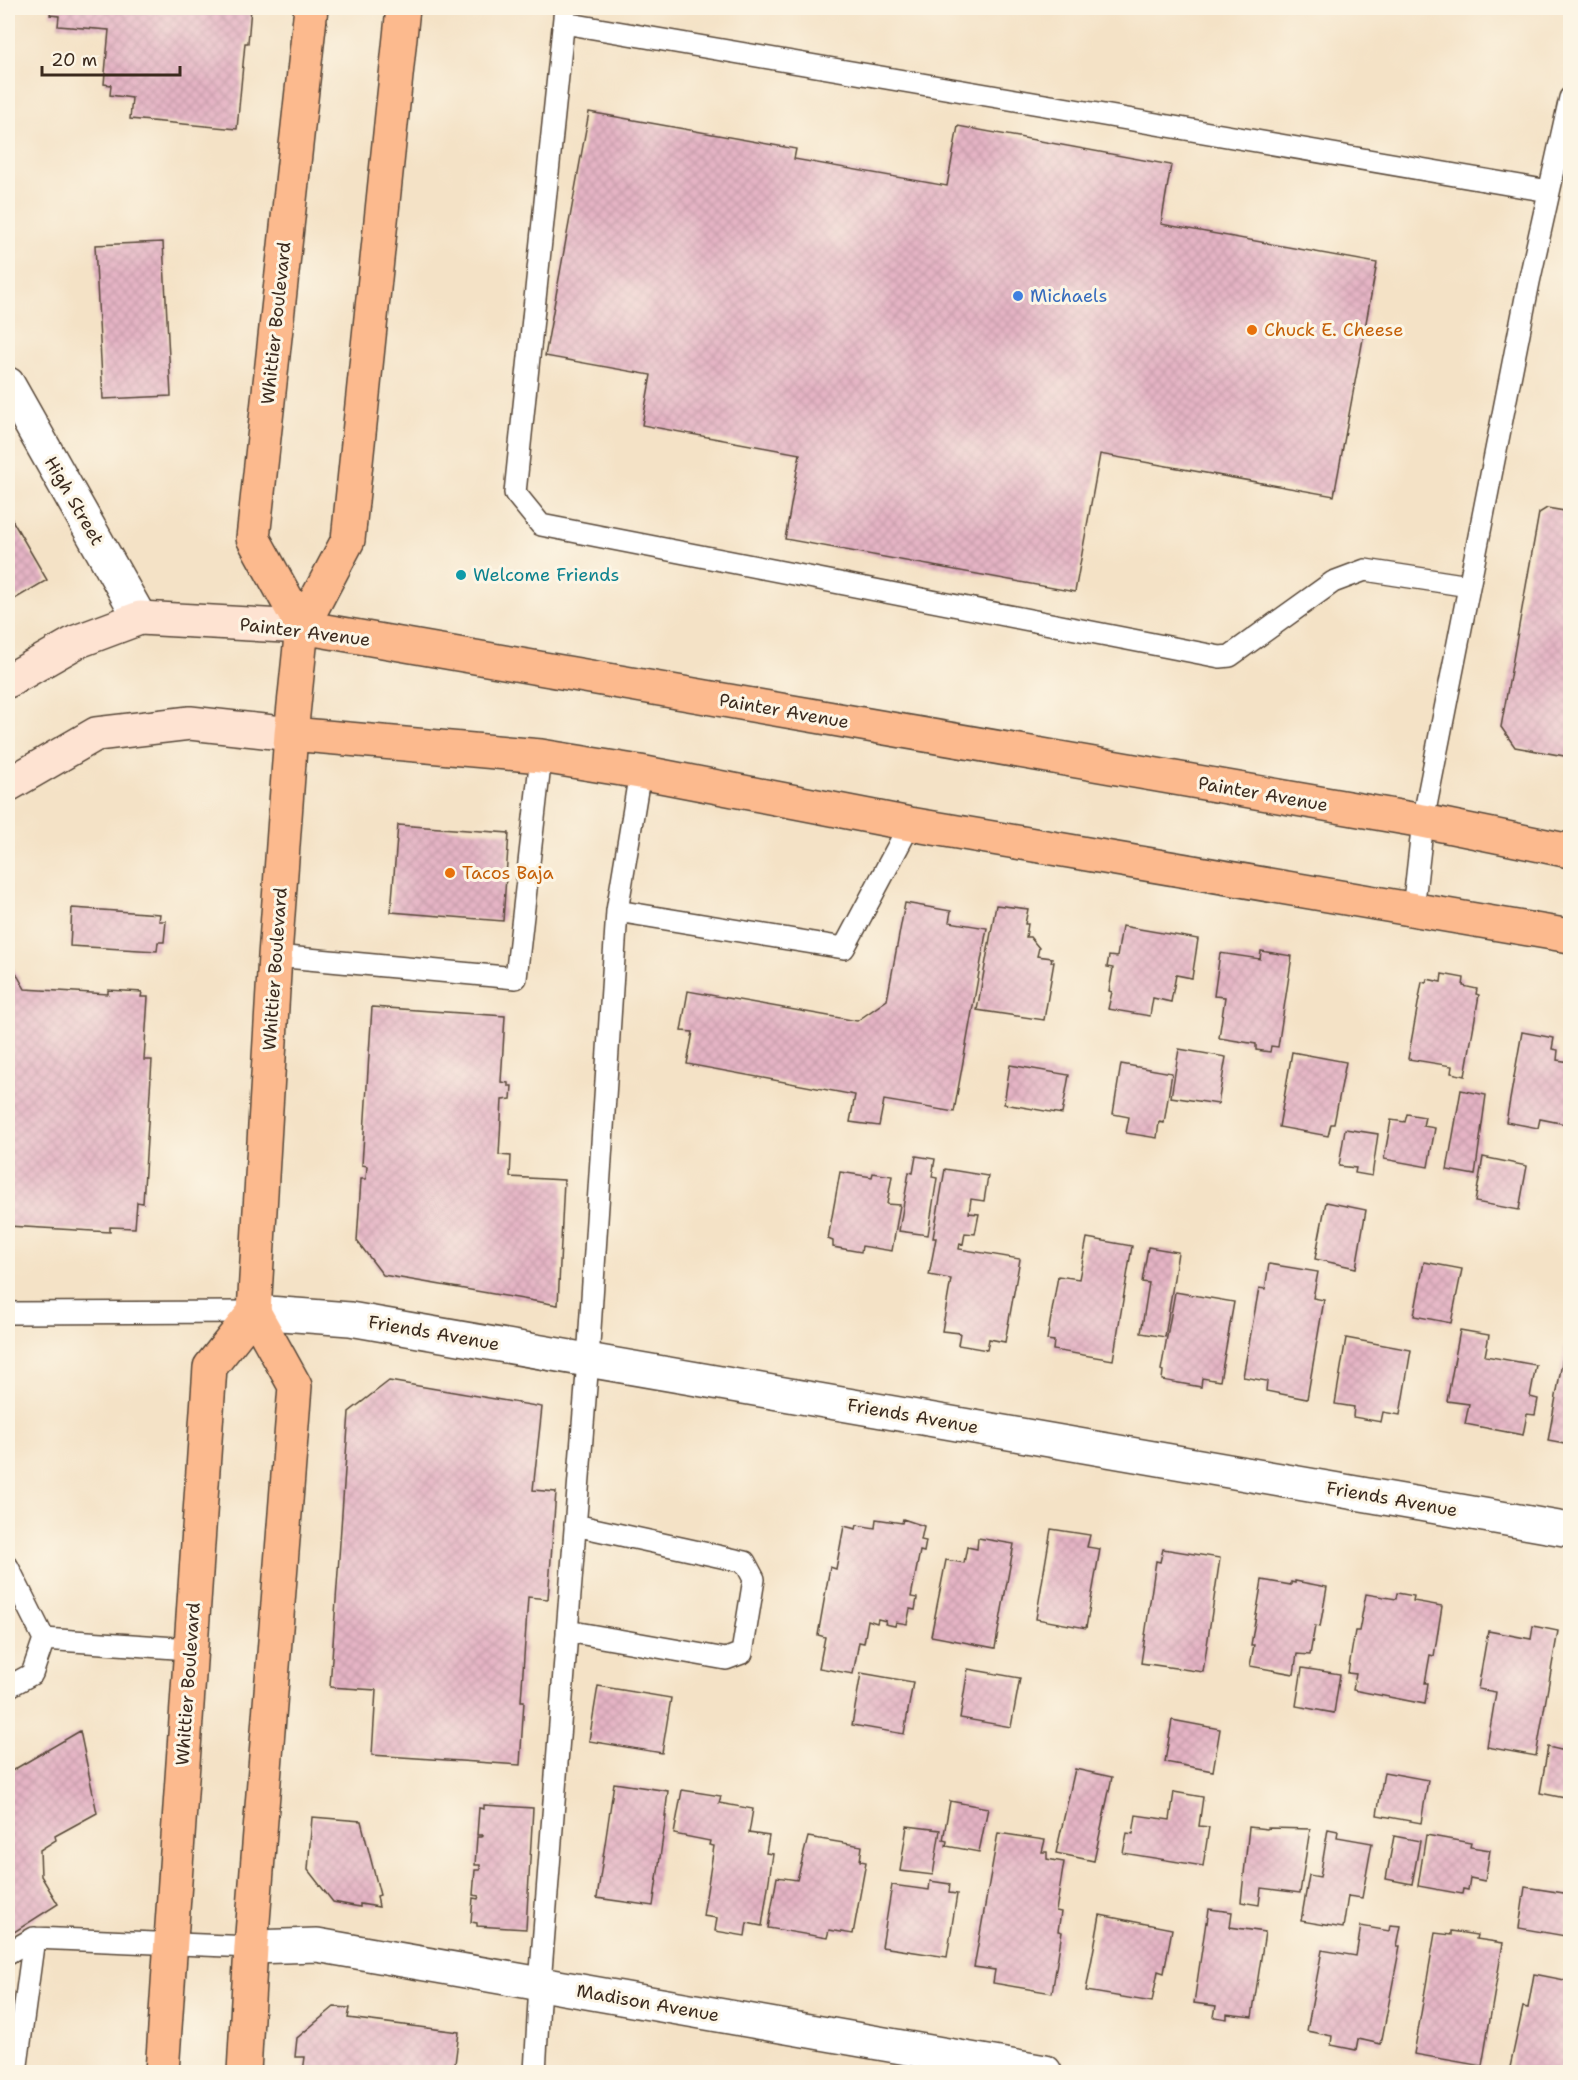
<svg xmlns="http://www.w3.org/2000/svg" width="1578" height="2080" font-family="'Shantell Sans',sans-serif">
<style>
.building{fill:url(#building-cross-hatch)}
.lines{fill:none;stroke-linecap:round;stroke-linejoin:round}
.lane-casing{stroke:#574637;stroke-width:24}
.street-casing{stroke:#574637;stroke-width:36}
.secondary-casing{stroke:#574637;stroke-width:36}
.primary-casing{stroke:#574637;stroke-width:36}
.lane{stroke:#fff;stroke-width:21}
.street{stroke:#fff;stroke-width:33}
.secondary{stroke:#fee3d2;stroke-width:33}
.primary{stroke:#fcba8e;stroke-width:33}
.shop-dot{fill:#3f7fe0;stroke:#fcf5e5;stroke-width:2}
.food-dot{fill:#e8710a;stroke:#fcf5e5;stroke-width:2}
.culture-dot{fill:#0f9aa8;stroke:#fcf5e5;stroke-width:2}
.labels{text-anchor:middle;stroke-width:6;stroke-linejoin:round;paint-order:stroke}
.shop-label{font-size:18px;fill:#366cbe;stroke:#fcf5e5;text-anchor:start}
.street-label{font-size:18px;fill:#3b2a1e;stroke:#fcf5e5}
.food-label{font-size:18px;fill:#c56008;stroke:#fcf5e5;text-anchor:start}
.culture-label{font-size:18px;fill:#0d838f;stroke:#fcf5e5;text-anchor:start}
</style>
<defs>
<pattern id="building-cross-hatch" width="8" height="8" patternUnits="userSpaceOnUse" patternTransform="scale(1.5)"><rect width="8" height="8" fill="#e5b4c5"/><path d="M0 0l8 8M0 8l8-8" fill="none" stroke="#c59ba9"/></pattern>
</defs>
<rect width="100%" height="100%" fill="#fcf5e5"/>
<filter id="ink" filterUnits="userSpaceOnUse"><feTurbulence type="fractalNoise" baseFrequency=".0167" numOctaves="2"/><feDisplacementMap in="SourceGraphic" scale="12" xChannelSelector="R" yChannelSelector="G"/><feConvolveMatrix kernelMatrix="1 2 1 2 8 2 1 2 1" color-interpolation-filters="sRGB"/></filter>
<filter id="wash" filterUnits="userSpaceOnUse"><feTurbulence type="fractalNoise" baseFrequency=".008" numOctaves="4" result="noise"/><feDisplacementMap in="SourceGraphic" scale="24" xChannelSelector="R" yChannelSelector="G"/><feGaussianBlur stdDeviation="1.35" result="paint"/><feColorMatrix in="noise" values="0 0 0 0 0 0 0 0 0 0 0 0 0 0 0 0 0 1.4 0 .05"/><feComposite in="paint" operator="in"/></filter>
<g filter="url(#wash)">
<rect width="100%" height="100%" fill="#f4e2c6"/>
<g id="blocks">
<path class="building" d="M51,8H251L248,43H245L237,129L130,119L132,98L110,95L111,85L104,84L109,30L58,26L59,16L50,15Z
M589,112L796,149L794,159L947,186L958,126L1171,165L1161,224L1377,263L1334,496L1100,454L1075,592L785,539L800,454L642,425L651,375L545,356Z
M163,242L171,396L103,399L95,245Z
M1547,508L1570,512V757L1515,747L1501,727L1539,513Z
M8,513L47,580L8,603Z
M398,825L509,833L503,921L391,912Z
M905,903L951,911L949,922L987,928L954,1112L884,1100L879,1126L850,1122L855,1095L687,1064L693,1032L681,1031L688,991L857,1021L887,1000Z
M996,905L1028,909L1025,924H1028L1026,937H1030L1039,948L1037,956L1052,958L1051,962H1054L1044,1020L977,1010Z
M72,908L160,914L159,921H166L164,942H158L157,951L70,946Z
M1122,926L1198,939L1192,978L1176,975L1171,1002L1153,998L1150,1016L1108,1009L1112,992L1109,991L1113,968L1107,967L1109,956L1117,957Z
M1261,951L1292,956L1278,1047L1271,1046L1270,1052L1256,1050V1044L1219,1038L1225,997L1214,996L1220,953L1260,959Z
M8,959L25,989L108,994V990L142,992L141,997H148L144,1060H152L143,1203L137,1202L135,1228L110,1227V1232L8,1226Z
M1442,974L1464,978L1463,986L1477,989L1476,994L1479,995L1465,1076L1451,1073L1452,1066L1408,1059L1422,982L1426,983L1427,979L1441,982Z
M372,1007L505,1016L501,1082L508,1083V1086H512L511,1099L502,1100L499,1155L511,1156L510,1177L564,1180L558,1305L383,1275L357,1241L361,1179H366L367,1166L362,1165Z
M1522,1032L1554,1038L1552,1049L1558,1050L1557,1060L1570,1062V1125L1540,1119L1538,1128L1506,1122Z
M1179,1049L1226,1057L1218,1104L1171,1097Z
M1292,1052L1346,1062L1334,1124H1331L1328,1136L1279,1127Z
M1121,1064L1172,1073L1164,1123L1159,1122L1157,1138L1126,1133L1129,1117L1113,1114Z
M1010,1065L1069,1075L1062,1114L1004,1104Z
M1461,1090L1486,1095L1475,1175L1447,1170Z
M1407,1114L1425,1117L1423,1126L1435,1128L1428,1167L1384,1159L1391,1120L1405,1122Z
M1345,1129L1378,1134L1372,1176L1355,1173L1356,1168L1339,1166Z
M916,1156L935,1159L932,1177L937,1178L928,1235L899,1231L909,1172L913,1173Z
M1483,1157L1527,1166L1519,1210L1475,1202Z
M945,1169L988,1176L984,1201L971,1199L969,1213L979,1214L975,1234L965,1233L963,1244L960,1243L959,1249L1020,1259L1005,1342L989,1339L987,1350L958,1345L960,1333L942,1331L951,1279L929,1275L936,1238H933Z
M840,1172L872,1177L873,1173L892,1176L887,1204L900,1205L892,1251L862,1246L861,1252L833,1247V1241L828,1239Z
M1326,1202L1366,1210L1356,1268L1315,1259Z
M1087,1238L1132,1246L1113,1360L1053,1350L1054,1341L1047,1340L1058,1276L1079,1279Z
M1148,1247L1178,1252L1165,1337L1141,1333L1149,1283L1142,1282Z
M1424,1262L1462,1269L1451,1323L1414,1316Z
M1269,1264L1318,1272L1313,1298L1324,1300L1307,1399L1266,1391L1267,1381L1243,1377L1259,1288L1265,1289Z
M1175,1292L1234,1302L1220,1381L1202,1378L1201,1387L1162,1380L1163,1371L1161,1370Z
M1460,1330L1489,1335L1485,1356L1536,1365L1530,1397L1538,1399L1535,1415L1527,1414L1523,1435L1465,1424L1469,1404L1447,1401Z
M1567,1335L1570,1336V1445L1548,1441Z
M1346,1338L1411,1350L1400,1415L1383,1412L1381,1422L1353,1417L1354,1407L1335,1404Z
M389,1381L542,1407L533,1490L556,1492L548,1599L528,1597L521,1701H524L520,1765L372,1755L376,1690L330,1687L349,1412Z
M876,1519L902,1523L903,1519L924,1526L921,1540L926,1541L924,1552L920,1551L911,1597L917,1598L915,1610L910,1609L907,1624L896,1622L895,1626L885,1624L886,1621L878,1619L877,1623L868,1620L864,1643L859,1642L853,1674L819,1668L825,1637L818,1635L830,1567L836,1569L844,1526L856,1529L857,1525L875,1528Z
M1051,1529L1090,1535L1087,1547L1100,1549L1086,1628L1036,1619Z
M978,1538L1014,1544L995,1648L931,1636L946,1560L964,1563L967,1547L977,1549Z
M1163,1549L1220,1558L1203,1672L1141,1663L1156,1561L1160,1562Z
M1262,1580L1291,1585V1582L1295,1583V1581L1327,1587L1320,1627L1315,1626L1310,1655L1297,1654L1294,1674L1250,1666L1254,1645H1251Z
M1397,1593L1414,1596L1413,1601L1442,1606L1434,1656L1430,1655L1425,1683H1428L1425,1704L1353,1690L1356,1674L1348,1673L1355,1631H1359L1366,1594L1396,1599Z
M1533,1626L1558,1631L1536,1756L1487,1747L1496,1692L1478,1689L1488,1631L1531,1639Z
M1302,1668L1340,1674L1334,1713L1296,1706Z
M968,1669L1020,1678L1011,1727L960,1718Z
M861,1673L913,1682L904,1734L852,1725Z
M598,1686L671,1698L662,1753L589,1741Z
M1172,1720L1220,1729L1213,1771L1165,1762Z
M80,1731L97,1813L55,1836L56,1840L40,1850L41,1876L58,1904L8,1936V1773Z
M1548,1747L1570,1752V1799L1540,1793Z
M1075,1769L1112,1777L1094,1861L1056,1853Z
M1384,1772L1428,1780L1421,1823L1377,1815Z
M614,1783L668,1791L665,1816H666L653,1906L597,1898Z
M682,1790L721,1796L719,1803L753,1809L749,1833L769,1836L766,1853L773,1854L762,1926L747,1923L745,1936L715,1931L717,1918L703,1916L714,1846L709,1845L710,1841L674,1834Z
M1174,1792L1203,1797L1199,1826L1209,1827L1203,1866L1123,1853L1127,1833L1133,1834L1136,1815L1170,1820Z
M950,1801L988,1808L979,1852L946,1846L947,1841L943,1840Z
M484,1805L533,1808L526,1929L477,1926V1923L471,1922L473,1898L478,1899L479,1896L473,1895L475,1870H480V1865H475L477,1837H482L483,1835H477L479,1808L484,1809Z
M312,1817L361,1821L380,1895L377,1896L379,1907L360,1904V1907L333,1902L308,1870Z
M907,1826L940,1830L933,1875L900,1871Z
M1249,1827L1267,1829L1268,1828L1310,1829L1300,1893L1261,1888L1259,1905L1241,1902Z
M1328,1829L1338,1831L1337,1837L1372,1843L1362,1898L1348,1896L1343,1928L1301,1921L1309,1875L1320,1877Z
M998,1833L1045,1840L1042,1852H1047V1859L1064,1862L1056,1911L1061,1912L1058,1931L1062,1932L1052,1993L993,1983L995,1970L974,1967Z
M1426,1835L1471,1843L1470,1847L1490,1850L1485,1881L1470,1878L1468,1890L1463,1889L1462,1894L1418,1886Z
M1394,1836L1420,1841L1412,1884L1386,1879Z
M808,1837L862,1846L860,1861L866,1862L853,1934L829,1930L827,1938L768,1928L777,1877L797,1880Z
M930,1881L950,1884L949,1893L957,1894L947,1957L882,1947L892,1885L929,1890Z
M1525,1887L1570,1894L1565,1936L1519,1928Z
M1209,1909L1232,1912L1230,1927L1265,1932L1252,2017L1227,2014V2019L1214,2017L1216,2006L1194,2003L1206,1922L1207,1923Z
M1100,1915L1172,1929L1164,1973L1158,1971L1152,2002L1086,1991Z
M1390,1925L1401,1926L1397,1946H1400L1381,2044L1358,2039L1356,2050L1331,2045L1332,2036L1307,2031L1322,1950L1356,1956L1361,1926L1389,1931Z
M1451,1931L1477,1935L1476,1939L1503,1943L1482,2066L1414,2054L1435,1933L1451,1935Z
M1534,1974L1570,1981V2072H1509L1523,2007L1528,2008Z
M334,2007L350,2008L348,2018L459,2032L454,2072H303L305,2057H295L297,2038Z"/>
</g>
</g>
<g filter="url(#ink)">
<use href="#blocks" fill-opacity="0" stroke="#574637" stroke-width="1.5"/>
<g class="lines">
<defs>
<path id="lane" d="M565,8L515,493L541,525L1220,657L1230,656L1333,582L1365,570L1469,586
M564,23L1549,191
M1413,910L1423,821L1529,282L1570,98
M617,911L844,948L910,824
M275,956L516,978L541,756
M8,1313L254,1312
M8,1567L44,1639L32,1674L8,1687
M567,1631L726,1659L742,1653L754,1579L745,1562L575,1525
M44,1639L190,1649
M8,1953L34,1938L251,1947
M16,2072L34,1938
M535,2072L540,1984L588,1360L617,911L640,772"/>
<path id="street" d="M8,384L140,618
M254,1312L350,1319L1570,1530
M251,1947L317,1945L1045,2072"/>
<path id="secondary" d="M8,681L76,642L140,618L302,627
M8,785L96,734L190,723L291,734"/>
<path id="primary" d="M302,627L1423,821L1570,851
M302,627L253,538L311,8
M291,734L541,756L640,772L910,824L1570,936
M162,2072L210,1367L254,1312
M244,2072L251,1947L295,1386L254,1312L275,956L291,734L302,627L348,540L403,8"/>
</defs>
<use href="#lane" class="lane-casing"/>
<use href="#street" class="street-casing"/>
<use href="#secondary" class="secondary-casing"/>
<use href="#primary" class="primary-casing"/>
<use href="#lane" class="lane"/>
<use href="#street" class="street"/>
<use href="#secondary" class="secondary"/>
<use href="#primary" class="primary"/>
</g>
</g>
<circle class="shop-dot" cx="1018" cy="296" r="6"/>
<g class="food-dot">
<circle cx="1252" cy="330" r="6"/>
<circle cx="450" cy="873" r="6"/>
</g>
<circle class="culture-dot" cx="461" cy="575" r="6"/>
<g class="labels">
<g class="shop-label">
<text x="1030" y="302">Michaels</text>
</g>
<g class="street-label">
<text transform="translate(276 323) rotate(-84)" y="6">Whittier Boulevard</text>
<text transform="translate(74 501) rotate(60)" y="6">High Street</text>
<text transform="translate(305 632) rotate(7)" y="6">Painter Avenue</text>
<text transform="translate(784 711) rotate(10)" y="6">Painter Avenue</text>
<text transform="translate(1263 794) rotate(10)" y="6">Painter Avenue</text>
<text transform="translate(275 969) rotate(-86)" y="6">Whittier Boulevard</text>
<text transform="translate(434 1333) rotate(10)" y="6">Friends Avenue</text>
<text transform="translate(913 1416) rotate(10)" y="6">Friends Avenue</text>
<text transform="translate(1392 1499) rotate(10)" y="6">Friends Avenue</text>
<text transform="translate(188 1684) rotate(-86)" y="6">Whittier Boulevard</text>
<text transform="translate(648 2003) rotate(10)" y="6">Madison Avenue</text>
</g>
<g class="food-label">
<text x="1264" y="336">Chuck E. Cheese</text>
<text x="462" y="879">Tacos Baja</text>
</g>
<g class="culture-label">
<text x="473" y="581">Welcome Friends</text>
</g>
</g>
<rect width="1578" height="2080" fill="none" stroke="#fcf5e5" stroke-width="30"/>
<path d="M42 66v9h138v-9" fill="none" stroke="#3b2a1e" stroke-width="3"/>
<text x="51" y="66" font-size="18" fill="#3b2a1e" stroke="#fcf5e5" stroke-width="4.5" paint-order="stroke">20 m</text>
</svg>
